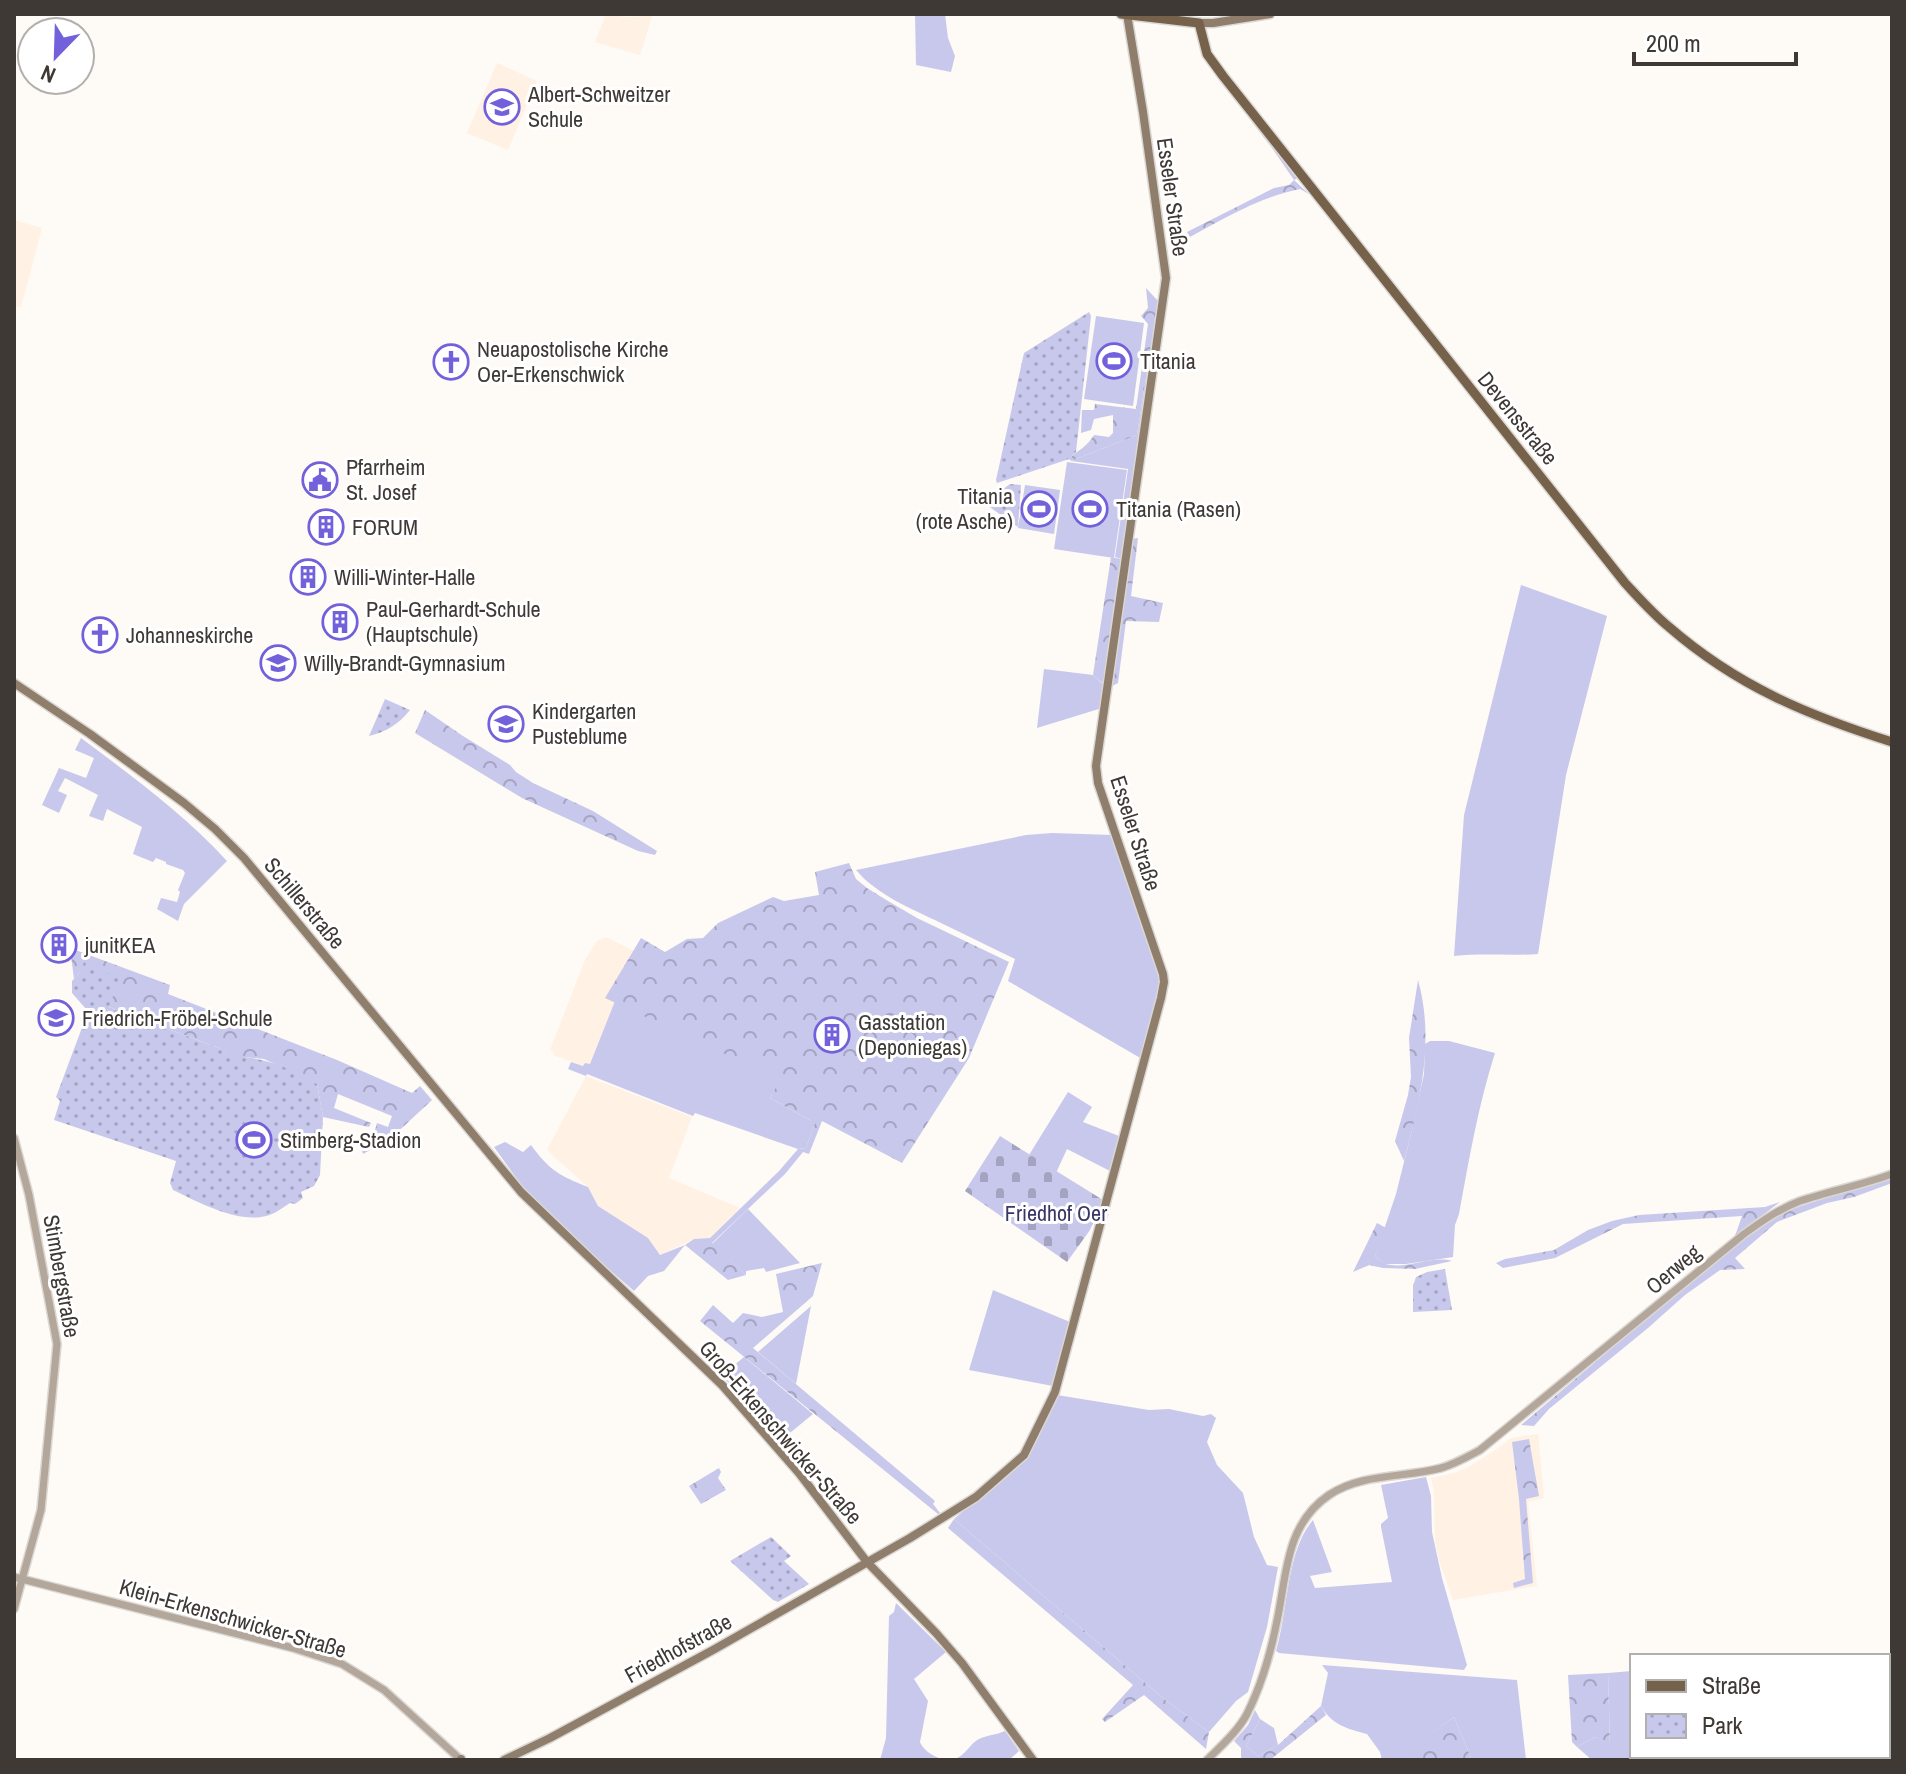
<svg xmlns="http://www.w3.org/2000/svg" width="1906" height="1774" font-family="'Archivo Narrow',sans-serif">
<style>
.built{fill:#fff1e3}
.grass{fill:#c8c8ed}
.forest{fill:url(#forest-crowns)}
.cemetery{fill:url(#cemetery-stones)}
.park{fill:url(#park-dots)}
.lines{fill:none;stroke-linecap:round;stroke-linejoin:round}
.tertiary-casing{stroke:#dbd7d2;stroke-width:10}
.secondary-casing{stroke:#dbd7d2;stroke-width:11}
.primary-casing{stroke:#dbd7d2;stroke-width:12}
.tertiary{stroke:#b3a69a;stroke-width:7}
.secondary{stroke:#8f7e6c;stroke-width:8}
.primary{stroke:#76614b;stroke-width:9}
.labels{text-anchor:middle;stroke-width:6;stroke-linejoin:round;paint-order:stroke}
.poi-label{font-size:22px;fill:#3e3935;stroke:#fff;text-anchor:start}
.street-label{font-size:22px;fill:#3e3935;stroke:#fff}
.park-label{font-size:22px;fill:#393565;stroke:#fff}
</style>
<defs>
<pattern id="forest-crowns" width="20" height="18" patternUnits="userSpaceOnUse" patternTransform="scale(2)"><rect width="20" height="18" fill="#c8c8ed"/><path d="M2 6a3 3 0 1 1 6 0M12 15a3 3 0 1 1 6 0" fill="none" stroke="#a4a3c1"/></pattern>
<pattern id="cemetery-stones" width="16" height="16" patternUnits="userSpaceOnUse" patternTransform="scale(2)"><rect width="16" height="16" fill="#c8c8ed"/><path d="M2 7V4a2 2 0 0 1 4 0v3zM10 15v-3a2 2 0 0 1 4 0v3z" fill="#a4a3c1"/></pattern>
<pattern id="park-dots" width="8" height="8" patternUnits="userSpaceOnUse" patternTransform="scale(2)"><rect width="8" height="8" fill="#c8c8ed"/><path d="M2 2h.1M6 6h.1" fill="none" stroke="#a4a3c1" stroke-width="1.8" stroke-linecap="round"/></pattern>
</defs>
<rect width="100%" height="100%" fill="#fefaf5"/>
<path class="built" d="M606,14L625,17L652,16L640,55L595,42Z
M497,63L537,81L508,150L467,133Z
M14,220L42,228L21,307H14Z
M604,938H608L634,951L606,997L615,1001L590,1064L584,1066L553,1055L554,1052L550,1050L585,960L597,941Z
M586,1076L692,1117L669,1178L740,1208L710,1238L694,1239L660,1255L648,1238L598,1206L588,1187L547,1150Z
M1538,1434L1544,1498L1528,1502L1537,1586L1453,1600L1439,1560L1435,1542L1434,1490L1431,1478L1454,1473L1467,1468L1497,1449L1511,1438Z"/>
<path class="grass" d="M915,14H945L948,38L955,56L951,72L916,65Z
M1096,316L1144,323L1133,406L1084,399Z
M1152,340L1154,341L1122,559L1115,557L1128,469L1071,461L1137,435Z
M1067,462L1127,470L1114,558L1054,549Z
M1025,485L1060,490L1054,534L1018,528Z
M1521,585L1607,616L1566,775L1538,954C1510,956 1482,953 1454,956L1464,815Z
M1044,669L1093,675L1105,686L1102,708L1037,728Z
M81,738C133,777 183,813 227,861L184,904L178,921L157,909L161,898L177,902L180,892L178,890L185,873L183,870L166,864V862L156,858L153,862L133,854L142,827L107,809L103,821L89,816L98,795L65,778L58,791L67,795L59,813L42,805L59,768L86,778L94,758L75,750Z
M1052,833L1113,835L1160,974L1158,1000L1142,1059L1008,981L1015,959C990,947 966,935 941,923C912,909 877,895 856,870L1026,835Z
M615,1001L781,1080L770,1098L815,1123L806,1148L798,1149L695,1113L693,1116L587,1074L586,1076L568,1069L571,1062L583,1066L585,1063L590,1064Z
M1430,1041H1449L1495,1053C1478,1106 1469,1160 1459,1214L1455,1225L1453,1257L1406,1264H1385L1375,1256L1396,1194L1412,1130L1424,1074L1425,1044Z
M1068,1092L1092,1107L1083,1122L1119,1136L1110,1171L1067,1149L1056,1173L1029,1155Z
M505,1142L523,1152L531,1145C549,1170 560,1176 588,1187L598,1206L648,1238L660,1255L685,1245L664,1271L648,1276L634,1291L565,1231L522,1186L494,1147Z
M748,1209L800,1263L766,1272L764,1268L746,1271V1275L712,1244Z
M993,1290L1070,1322L1053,1386L969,1370Z
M811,1306L796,1384L758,1352Z
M744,1357L813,1414L779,1442L722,1375Z
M1057,1395L1149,1410L1169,1409L1203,1416L1211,1414L1216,1418L1207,1442L1217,1465L1243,1493L1254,1537L1267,1565L1278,1567L1267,1627L1248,1692L1236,1701L1209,1732L1164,1699L954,1519L1026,1457Z
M1426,1477L1431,1496L1432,1532L1442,1578L1467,1665L1464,1670L1279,1653L1276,1651C1288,1612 1286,1551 1313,1520L1332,1572L1310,1576L1315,1588L1392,1582L1381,1527V1524L1388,1518L1381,1485Z
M896,1603L946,1652L914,1679L928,1701L920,1742C925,1754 946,1765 959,1757C967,1752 971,1743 979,1739C987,1735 996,1735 1005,1731L1019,1751L1009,1760H880L886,1738L889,1616L894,1612Z
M1322,1665L1517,1680L1526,1760H1472L1454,1717L1410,1749L1415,1760H1382L1380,1752L1367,1734C1347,1729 1331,1724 1321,1706L1328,1673Z
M1632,1671V1756H1691V1760H1592L1577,1747L1595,1737L1610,1744L1608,1673Z
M1260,1719L1274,1728L1278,1745L1258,1756L1246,1746Z"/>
<path class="forest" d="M1252,122H1254L1298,178L1294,180L1309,194L1300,189C1260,197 1225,218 1190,237L1187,232L1274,188L1289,185L1294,180L1272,148Z
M1146,288L1158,301L1137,435L1071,461L1069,459C1080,448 1085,449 1094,435L1109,437L1113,433V415L1094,419L1091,430L1081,433L1082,410H1094L1095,404L1136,409L1148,324L1141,316L1148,308Z
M1138,538L1131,596L1163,603L1159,622L1126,621L1118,683L1108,688L1093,675L1111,557L1121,559L1120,571L1125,573L1131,539Z
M425,710L463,736L510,765L516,772L533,783L593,811L657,851L655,855L638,851L522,798L415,733Z
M849,863L856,879L867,888L888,901L917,918L1009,962L969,1058L902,1163L822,1121L809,1154L803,1152L785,1174L712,1243L746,1275L728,1280L685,1245L694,1239L710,1238L779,1171L798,1149L806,1148L815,1123L770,1098L780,1080L605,998L641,938L665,952L687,939L703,938L718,923L773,897L784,901L819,895L815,872Z
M70,948L170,985L168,994L337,1060L412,1093L420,1086L432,1100L390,1139L363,1154L362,1150L375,1141L373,1137L377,1123L388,1127L392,1116L338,1094L334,1108L371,1123L369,1127L323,1117L317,1084L264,1059L245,1057L237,1064L219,1048L109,1007L118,979L80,972L74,979Z
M1418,980C1435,1041 1420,1102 1404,1161L1395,1141L1408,1095L1411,1077L1409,1038Z
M1892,1176V1183L1854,1197L1827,1203L1777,1222L1735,1258L1745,1269L1720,1270L1685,1295L1648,1328L1549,1409L1534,1426L1521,1425L1731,1247L1780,1213Z
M1780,1202L1735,1236L1742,1216L1623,1224L1555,1258L1503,1268L1496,1263L1505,1259L1554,1250L1588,1230L1612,1221L1639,1215L1765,1207Z
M1377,1223L1386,1228L1375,1256C1376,1257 1384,1263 1386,1264C1407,1270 1431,1255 1452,1261L1415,1269L1383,1268L1369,1265L1353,1272Z
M822,1263L813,1296L753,1348L935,1501L933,1504L940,1513L938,1514L700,1321L713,1305L733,1323L743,1313L762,1317L783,1312L776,1274Z
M1529,1439L1539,1496L1526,1499L1533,1583L1514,1588L1513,1583L1525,1579L1519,1499L1512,1442Z
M719,1468L721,1472L718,1478L726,1490L701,1504L689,1486Z
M954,1519L1164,1699L1209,1732L1206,1749L1144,1695L1105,1722L1102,1719L1133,1685L948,1528Z
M1608,1673L1610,1745L1595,1737L1577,1747L1572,1742L1568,1675Z
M1321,1706L1326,1715L1270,1760H1244L1241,1757V1748L1234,1741L1248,1725L1255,1710L1260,1719L1246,1746L1258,1756L1278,1745Z
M1454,1717L1472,1760H1415L1409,1749Z"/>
<path class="cemetery" d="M1000,1136L1103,1200L1090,1230L1067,1262L965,1191Z"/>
<path class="park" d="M1089,312L1091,316L1076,452L1069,459L997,483L996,480L1024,353Z
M1010,484L1021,485L1018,527L984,503Z
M385,699L410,710C399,724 386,732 369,736Z
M84,962L119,979L109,1007L219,1048L237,1063L244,1057C272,1060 294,1070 317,1084L323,1117L320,1175L314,1186L301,1192L303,1198L295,1204L290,1203C281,1209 272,1216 261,1217C233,1221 198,1202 173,1190L170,1183L176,1161L54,1120L60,1101L56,1097L86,1017V1009L72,993V981L80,972Z
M1445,1269L1452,1310L1413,1312V1286L1416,1277L1427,1272Z
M771,1537L791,1556L784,1561L809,1584L778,1602L773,1600L730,1561Z"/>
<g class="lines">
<defs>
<path id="tertiary" d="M14,1138L29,1195L57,1344L41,1510L14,1609
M14,1577L293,1648L342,1664L384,1690L461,1760
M1207,1760C1221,1746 1238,1731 1247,1714C1261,1686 1271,1652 1277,1621C1287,1575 1285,1525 1329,1495C1362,1473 1404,1478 1441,1468C1455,1464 1467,1457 1480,1450L1744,1234C1762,1221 1779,1209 1800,1201C1830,1191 1862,1185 1892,1174"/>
<path id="secondary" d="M1199,23H1213L1270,14
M14,683L90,734L184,803L215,829L244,858L521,1192L722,1385L799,1473L867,1562L936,1633L962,1663L1033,1760
M461,1759V1760
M504,1760L550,1738L713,1650L910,1538L976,1497L1024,1455L1055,1392L1161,998L1164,982L1163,974L1098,783L1096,766L1166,278L1143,112L1127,14"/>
<path id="primary" d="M1121,14L1199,23L1207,54L1223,76L1625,583C1639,598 1653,614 1669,627C1737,686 1807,715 1892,742"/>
</defs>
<use href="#tertiary" class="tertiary-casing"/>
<use href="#secondary" class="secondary-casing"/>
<use href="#primary" class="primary-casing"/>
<use href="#tertiary" class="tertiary"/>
<use href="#secondary" class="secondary"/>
<use href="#primary" class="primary"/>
</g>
<defs>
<symbol id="school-ring" viewBox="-11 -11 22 22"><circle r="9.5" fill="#fff" stroke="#7261db" stroke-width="1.5"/><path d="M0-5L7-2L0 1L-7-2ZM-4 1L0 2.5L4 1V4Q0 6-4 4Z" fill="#7261db"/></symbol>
<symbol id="stadium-ring" viewBox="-11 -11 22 22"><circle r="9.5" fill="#fff" stroke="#7261db" stroke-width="1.5"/><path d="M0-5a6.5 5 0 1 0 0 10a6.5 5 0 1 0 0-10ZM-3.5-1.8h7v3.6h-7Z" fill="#7261db"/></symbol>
<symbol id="church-ring" viewBox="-11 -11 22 22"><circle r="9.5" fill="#fff" stroke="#7261db" stroke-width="1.5"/><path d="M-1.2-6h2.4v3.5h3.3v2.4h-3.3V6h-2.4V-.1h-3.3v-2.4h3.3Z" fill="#7261db"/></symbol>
<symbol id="civic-ring" viewBox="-11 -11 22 22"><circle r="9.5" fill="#fff" stroke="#7261db" stroke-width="1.5"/><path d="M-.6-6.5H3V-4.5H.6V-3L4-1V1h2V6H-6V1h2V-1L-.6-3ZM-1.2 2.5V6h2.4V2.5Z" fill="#7261db"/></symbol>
<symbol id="building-ring" viewBox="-11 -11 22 22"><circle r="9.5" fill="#fff" stroke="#7261db" stroke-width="1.5"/><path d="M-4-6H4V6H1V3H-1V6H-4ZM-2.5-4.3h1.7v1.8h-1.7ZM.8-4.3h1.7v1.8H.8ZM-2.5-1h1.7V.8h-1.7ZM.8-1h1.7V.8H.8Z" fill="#7261db"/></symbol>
</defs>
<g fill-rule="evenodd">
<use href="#school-ring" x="482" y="87" width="40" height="40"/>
<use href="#stadium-ring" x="1094" y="341" width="40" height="40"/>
<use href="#church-ring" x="431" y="342" width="40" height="40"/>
<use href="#civic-ring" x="300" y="460" width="40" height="40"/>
<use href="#stadium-ring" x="1019" y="489" width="40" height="40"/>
<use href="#stadium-ring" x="1070" y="489" width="40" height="40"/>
<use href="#building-ring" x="306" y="507" width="40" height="40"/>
<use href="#building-ring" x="288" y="557" width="40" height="40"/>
<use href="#building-ring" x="320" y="602" width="40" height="40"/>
<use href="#church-ring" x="80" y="615" width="40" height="40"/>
<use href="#school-ring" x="258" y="643" width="40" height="40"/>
<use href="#school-ring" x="486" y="704" width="40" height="40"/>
<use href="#building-ring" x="39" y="925" width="40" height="40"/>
<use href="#school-ring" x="36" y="998" width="40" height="40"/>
<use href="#building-ring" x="812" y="1015" width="40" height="40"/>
<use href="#stadium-ring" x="234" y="1120" width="40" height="40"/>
</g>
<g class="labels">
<g class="poi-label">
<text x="528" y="102">Albert-Schweitzer<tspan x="528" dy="25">Schule</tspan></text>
<text x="477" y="357">Neuapostolische Kirche<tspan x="477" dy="25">Oer-Erkenschwick</tspan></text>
<text x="1140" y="369">Titania</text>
<text x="346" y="475">Pfarrheim<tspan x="346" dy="25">St. Josef</tspan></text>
<text x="1013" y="504" text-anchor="end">Titania<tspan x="1013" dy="25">(rote Asche)</tspan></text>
<text x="1116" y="517">Titania (Rasen)</text>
<text x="352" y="535">FORUM</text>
<text x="334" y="585">Willi-Winter-Halle</text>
<text x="366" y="617">Paul-Gerhardt-Schule<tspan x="366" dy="25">(Hauptschule)</tspan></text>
<text x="126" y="643">Johanneskirche</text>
<text x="304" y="671">Willy-Brandt-Gymnasium</text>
<text x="532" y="719">Kindergarten<tspan x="532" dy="25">Pusteblume</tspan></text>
<text x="85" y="953">junitKEA</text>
<text x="82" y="1026">Friedrich-Fröbel-Schule</text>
<text x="858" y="1030">Gasstation<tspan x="858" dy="25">(Deponiegas)</tspan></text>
<text x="280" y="1148">Stimberg-Stadion</text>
</g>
<g class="street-label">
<text transform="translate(1173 197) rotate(82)" y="8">Esseler Straße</text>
<text transform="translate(1518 418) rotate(51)" y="8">Devensstraße</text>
<text transform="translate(1136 833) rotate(72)" y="8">Esseler Straße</text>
<text transform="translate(305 903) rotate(50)" y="8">Schillerstraße</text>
<text transform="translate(1673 1269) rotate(-40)" y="8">Oerweg</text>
<text transform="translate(62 1276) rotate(80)" y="8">Stimbergstraße</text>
<text transform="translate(781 1432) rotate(49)" y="8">Groß-Erkenschwicker-Straße</text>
<text transform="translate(233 1618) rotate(16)" y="8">Klein-Erkenschwicker-Straße</text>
<text transform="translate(678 1648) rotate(-29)" y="8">Friedhofstraße</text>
</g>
<g class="park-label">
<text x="1056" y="1221">Friedhof Oer</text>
</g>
</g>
<rect width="1906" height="1774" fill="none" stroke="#3e3935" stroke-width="32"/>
<rect x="1630" y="1654" width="260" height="104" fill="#ffffff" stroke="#b2b0ae" stroke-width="2"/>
<rect x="1646" y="1680" width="40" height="12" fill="#76614b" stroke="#b2b0ae" stroke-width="2"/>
<text x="1702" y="1694" font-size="24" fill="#3e3935">Straße</text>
<rect x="1646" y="1714" width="40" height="24" fill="url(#park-dots)" stroke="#b2b0ae" stroke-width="2"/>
<text x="1702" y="1734" font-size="24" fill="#3e3935">Park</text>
<g transform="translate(56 56) rotate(203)"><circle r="38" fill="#ffffff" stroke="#b2b0ae" stroke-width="2"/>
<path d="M0-6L14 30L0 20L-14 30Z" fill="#7261db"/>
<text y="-12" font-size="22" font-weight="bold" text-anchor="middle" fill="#3e3935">N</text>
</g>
<path d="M1634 52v12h162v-12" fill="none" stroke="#3e3935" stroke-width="4"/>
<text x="1646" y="52" font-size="24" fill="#3e3935" stroke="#ffffff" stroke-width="6" paint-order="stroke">200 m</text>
</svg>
